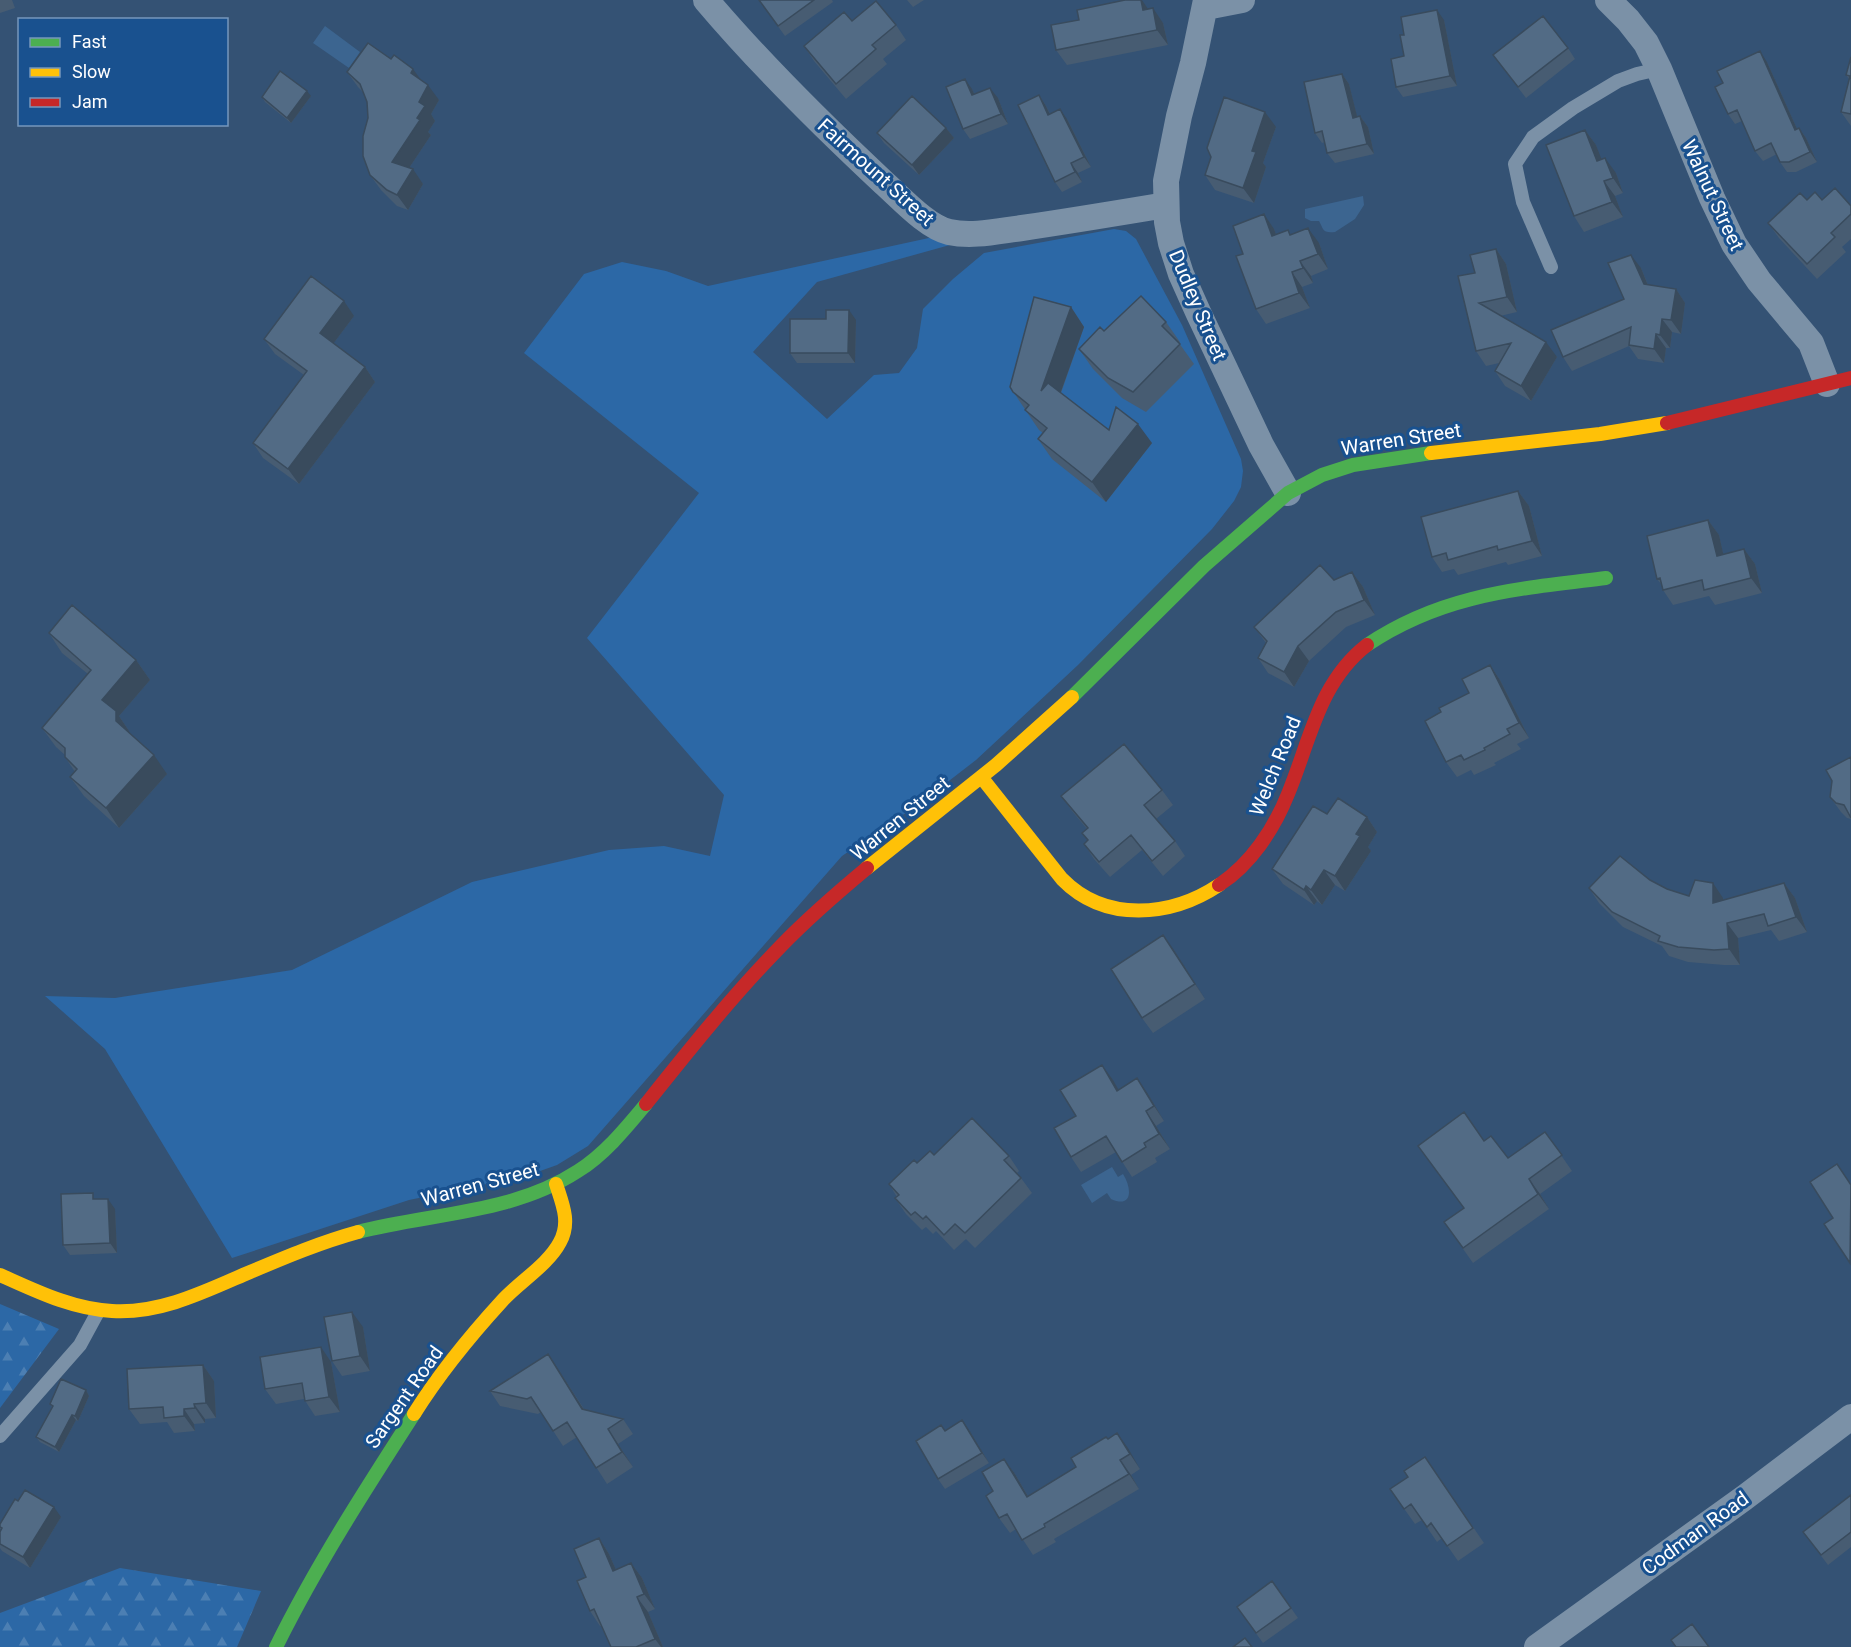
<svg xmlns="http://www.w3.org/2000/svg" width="1851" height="1647" font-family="Roboto,sans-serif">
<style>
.forest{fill:url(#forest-firs)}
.park{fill:#2c68a6}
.water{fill:#3c6590}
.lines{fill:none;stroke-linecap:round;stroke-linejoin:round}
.lane{stroke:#7b91a7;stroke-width:14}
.street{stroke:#7b91a7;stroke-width:26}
.fast{stroke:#4caf50;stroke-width:14}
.slow{stroke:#ffc107;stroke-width:14}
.jam{stroke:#c62828;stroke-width:14}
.wall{fill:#475c72}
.shaded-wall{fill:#394b5d}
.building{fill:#526b85;stroke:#394b5d;stroke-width:1.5}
.labels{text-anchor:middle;stroke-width:6;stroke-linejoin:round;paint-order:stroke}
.street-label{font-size:20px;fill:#fff;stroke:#19518f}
</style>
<defs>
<pattern id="forest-firs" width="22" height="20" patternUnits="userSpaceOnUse" patternTransform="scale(1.5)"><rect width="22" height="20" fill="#2c68a6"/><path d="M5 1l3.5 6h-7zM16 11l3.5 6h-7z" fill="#4c7fb3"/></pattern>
</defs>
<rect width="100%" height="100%" fill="#345274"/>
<path class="forest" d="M0,1304L59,1329L0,1408Z
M120,1568L261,1591L237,1647H0V1613Z"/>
<path class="park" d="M1114,229L1126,231L1136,239L1182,325L1241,459L1243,471L1241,487L1234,501L1212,529L1078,665L976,760L919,804L842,856L588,1146L557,1165L526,1176L409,1200L232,1258L105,1049L45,996L115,998L292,970L472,882L609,850L664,846L710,856L724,795L587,638L699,493L524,353L584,274L622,262L666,271L708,286L938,236L957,243L817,282L753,352L827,419L874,375L899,373L917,348L923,309L953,279L984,253Z"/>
<path class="water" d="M325,26L360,52L349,68L313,43Z
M1363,196L1364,205L1355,219L1335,232C1322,233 1324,230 1319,221H1311L1305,218V209Z
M1112,1167L1118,1177L1123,1174C1132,1188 1133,1209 1111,1199L1107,1193L1092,1203L1081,1185Z"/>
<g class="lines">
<path class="lane" d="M1551,267L1523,202L1515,164L1533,137L1573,108L1618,81L1637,74L1659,69
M0,1436L80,1345L99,1310"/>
<path class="street" d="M706,0C761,65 822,125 884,183C901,198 927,227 949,232C973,237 998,231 1022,228C1070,221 1118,213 1166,205
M1206,0L1193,63L1179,116L1166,181L1167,222L1171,243L1181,274L1198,312L1261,445L1288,493
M1608,0L1628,20L1646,43L1659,69L1712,198L1734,244L1759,281L1811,343L1827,384
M1206,7L1242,0
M1537,1647L1744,1498L1851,1417"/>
<path class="fast" d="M1367,645C1443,594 1518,589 1606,578
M1072,697L1204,566L1288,493L1322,475L1353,465L1431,453
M358,1232C431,1213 512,1214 578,1171C605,1154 626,1128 646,1104
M276,1647C316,1566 365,1490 414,1414"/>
<path class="slow" d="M1431,453L1600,434L1667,423
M982,778L1062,879C1105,923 1171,917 1219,885
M867,868L996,765L1072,697
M0,1275C36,1291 72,1309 112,1311C158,1314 202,1293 243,1275C281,1259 318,1243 358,1232
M414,1414C439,1374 470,1336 502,1301C519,1282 548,1265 560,1242C571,1222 562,1203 556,1184"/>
<path class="jam" d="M1667,423L1851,378
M1219,885C1251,864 1274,829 1288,794C1310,741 1319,682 1367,645
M646,1104C689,1050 733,995 781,946C808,918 837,893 867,868"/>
</g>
<path class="wall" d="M0,0H12L15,8L0,13Z
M759,0H832L833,2L785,36Z
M907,0H924L913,7Z
M1148,9L1163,23L1168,45L1067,65L1056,50Z
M1444,20L1457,86L1403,97L1396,87L1404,56V35Z
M852,21L896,25L906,40L883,59L887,64L846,99L814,61L804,46Z
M1568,48L1575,59L1526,98L1493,55Z
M1851,57V126L1841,112L1849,79L1846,75Z
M1767,62L1797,129L1799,128L1806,138L1817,162L1796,172H1787L1780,162L1777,154L1763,161L1755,151L1742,121L1735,124L1728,114Z
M347,72L420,80L439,100L431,114L435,121L428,132L431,135L409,168L423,184L408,210L397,206L381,190L370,175L367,102L363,92L358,87Z
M1342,74L1349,84L1357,117L1360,116L1368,127L1374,154L1335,163L1327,153L1325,142L1322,143L1315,133Z
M972,89L974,94L998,98L1008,124L970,139L963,129Z
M1039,95L1046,106L1050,114L1067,119L1091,167L1078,173L1082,182L1062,192L1055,182Z
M311,96L291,123L265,102L262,97Z
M1276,127L1263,163L1266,167L1254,203L1215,190L1205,175Z
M946,128L954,138L919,175L884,143L877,133Z
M1585,130L1596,145L1601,160L1616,173L1623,193L1615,196L1623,217L1584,232L1574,216Z
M1807,200H1822L1851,206V239L1842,247L1846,252L1817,279L1779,238L1768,223Z
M1274,229L1276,235H1291L1319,243L1328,269L1311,276L1313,283L1302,287L1310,308L1266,324L1256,309L1243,254Z
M1496,249L1506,264L1517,312L1500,316L1557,357L1531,401L1505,386L1495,371L1499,363L1486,366L1476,351L1475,273Z
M1641,268L1648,285L1676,289L1685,303L1681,334L1672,332L1670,348H1666L1664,363L1638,359L1629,346L1572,371L1563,357L1624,299Z
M1071,307L1084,327L1061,393L1109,430L1152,443L1106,502L1052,459L1038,439L1043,433L1039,430L1010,387Z
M354,316L333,344L365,367L375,382L299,484L263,458L253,443L304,375L275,354L264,339Z
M856,320L855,363H797L790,353Z
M1166,322L1180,342L1179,343L1194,364L1146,412L1122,398L1093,369L1079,349L1104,331Z
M1518,491L1529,506L1542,556L1508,565L1506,562L1458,575L1454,569L1442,572L1432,557Z
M1708,520L1719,535L1723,554L1744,549L1755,564L1762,593L1715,605L1709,596L1673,605L1663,590L1662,585L1657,579Z
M1352,572L1363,587L1375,615L1346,627L1309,661L1294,687L1268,673L1258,658L1266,643L1254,627L1334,580Z
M49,633L136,660L150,680L119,716L129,731V733L167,774L119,828L84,796L70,777L75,772L65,757V755L56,747L42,728L88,674L62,653Z
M1490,665L1500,680L1529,738L1517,744L1521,749L1494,763L1496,765L1474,775L1471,770L1457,777L1446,762L1441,712L1469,693Z
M1851,757V819L1847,818L1841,812L1830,797Z
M1162,790L1173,805L1156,819L1175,841L1185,856L1163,876L1142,850L1110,877L1094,859L1084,844L1088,841L1082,833L1087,829L1072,811L1061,796Z
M1327,814L1367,817L1377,832L1368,847L1371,851L1345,891L1335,885L1322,905L1317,901L1314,905L1283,884L1272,869Z
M1650,880L1667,889L1689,896L1723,898V900L1784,883L1795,898L1807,932L1779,941L1771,930L1738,938L1740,965H1724L1688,962L1669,956L1662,946L1623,927L1599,903L1589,888Z
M1174,950L1205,999L1153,1033L1142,1018Z
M1102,1065L1118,1090L1148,1094L1164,1121L1156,1126L1170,1149L1155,1158L1157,1162L1132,1177L1116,1152L1081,1172L1071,1157L1076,1116Z
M1545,1132L1572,1171L1540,1194L1549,1209L1473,1263L1444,1222L1464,1208L1484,1141L1508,1158Z
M934,1155L1009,1156L1019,1171L1017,1173L1021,1178L1032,1193L975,1248L966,1239L954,1250L936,1231L933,1234L926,1227L922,1230L906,1214L895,1198L897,1197L889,1184L917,1163Z
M115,1209L117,1253L70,1255L63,1245Z
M363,1327L370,1371L342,1376L332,1361Z
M331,1362L340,1412L315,1416L304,1399L276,1404L265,1389Z
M203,1365L214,1381L216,1418L205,1419V1423L194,1424L195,1431L174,1433L167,1422L140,1424L129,1409Z
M558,1369L584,1409L623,1419L633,1434L618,1444L633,1467L607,1484L577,1437L563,1446L541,1412L538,1414L500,1406L490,1391Z
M86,1390L89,1396L78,1421L76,1420L59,1452L40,1442L36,1437L52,1407L50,1404Z
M941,1425L945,1430H969L989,1463L945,1489L938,1479Z
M1117,1433L1140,1469L1131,1475L1139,1489L1054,1539L1056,1542L1033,1555L1016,1529L1010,1533L999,1518L993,1491L1004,1459L1015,1474L1028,1496L1076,1467L1108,1439Z
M1425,1457L1484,1543L1458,1561L1442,1538L1437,1542L1422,1520L1415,1524L1390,1489L1408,1477Z
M1851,1495V1547L1828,1565L1803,1532Z
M61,1517L30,1568L2,1551L0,1548V1532L1,1530L0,1528V1524Z
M599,1538L609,1554L616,1570L631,1563L642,1578L655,1609L648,1612L663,1647H611L601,1626H600L590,1611L586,1577Z
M1272,1581L1298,1618L1263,1643L1237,1607Z"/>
<path class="shaded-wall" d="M1141,0H1142L1150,12L1143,10Z
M1153,8L1163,23L1168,45L1157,30Z
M1437,10L1444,20L1457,86L1450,76Z
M1760,51L1767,62L1802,140L1795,130Z
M413,69L424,84L411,73Z
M1342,74L1349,84L1360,128L1353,118Z
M965,79L972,89L979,105L972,95Z
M428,85L439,100L431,114L435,121L428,132L431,135L403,177L392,162L417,118L419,102Z
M990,88L998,98L1008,124L1001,114Z
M307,91L311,96L291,123L287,118Z
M1039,95L1046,106L1055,125L1048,115Z
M1060,109L1067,119L1091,167L1084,157Z
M1265,112L1276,127L1263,163L1266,167L1254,203L1243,188L1252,151Z
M1360,116L1368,127L1374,154L1367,144Z
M946,128L954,138L919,175L912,165Z
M1799,128L1806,138L1817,162L1810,152Z
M1585,130L1596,145L1608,176L1597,161Z
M1605,158L1616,173L1623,193L1613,178Z
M1071,163L1078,173L1082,182L1075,172Z
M413,169L423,184L408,210L397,195Z
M1604,181L1615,196L1623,217L1612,202Z
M1264,214L1274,229L1282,251L1272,236Z
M1308,228L1319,243L1328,269L1318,254Z
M1496,249L1506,264L1517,312L1507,297Z
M1631,255L1641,268L1653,298L1644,284Z
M1300,261L1311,276L1313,283L1303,268Z
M1292,272L1302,287L1310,308L1299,293Z
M1676,289L1685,303L1681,334L1671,320Z
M344,301L354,316L330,348L320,333Z
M1071,307L1084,327L1054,411L1041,391Z
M849,310L856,320L855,363L848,353Z
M1662,319L1672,332L1670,348L1660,335Z
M1656,334L1666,348L1664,363L1654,349Z
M1546,342L1557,357L1531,401L1521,386Z
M365,367L375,382L299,484L288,469Z
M1138,424L1152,443L1106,502L1092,482Z
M1518,491L1529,506L1542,556L1532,541Z
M1708,520L1719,535L1727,571L1717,556Z
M1744,549L1755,564L1762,593L1751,578Z
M1352,572L1363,587L1375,615L1364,600Z
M1298,646L1309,661L1294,687L1284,672Z
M136,660L150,680L119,716L129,731L130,740L102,700Z
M1490,665L1500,680L1529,738L1519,723Z
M154,755L167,774L119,828L106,808Z
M1367,817L1377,832L1368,847L1371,851L1345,891L1335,876L1356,834Z
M1324,870L1335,885L1322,905L1311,890Z
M1713,883L1723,898V918L1713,903Z
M1784,883L1795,898L1807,932L1796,917Z
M1306,886L1317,901L1314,905L1304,890Z
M1727,923L1738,938L1740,965L1729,949Z
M1163,935L1174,950L1205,999L1195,984Z
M1102,1065L1113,1080L1128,1106L1117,1091Z
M1137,1078L1148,1094L1164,1121L1154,1106Z
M1146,1111L1156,1126L1170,1149L1159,1134Z
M1529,1179L1540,1194L1549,1209L1538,1194Z
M108,1199L115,1209L117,1253L110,1243Z
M352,1312L363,1327L370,1371L360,1356Z
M321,1347L331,1362L340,1412L329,1397Z
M548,1354L558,1369L593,1424L582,1409Z
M203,1365L214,1381L216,1418L206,1403Z
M86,1390L89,1396L78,1421L75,1416Z
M194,1404L205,1419V1423L195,1408Z
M184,1409L194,1424L195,1431L184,1416Z
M72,1415L76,1420L59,1452L55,1447Z
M962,1420L969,1430L989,1463L982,1453Z
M608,1429L618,1444L633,1467L622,1452Z
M1117,1433L1128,1448L1140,1469L1130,1454Z
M1004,1459L1015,1474L1037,1512L1027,1497Z
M1120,1460L1131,1475L1139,1489L1129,1474Z
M54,1507L61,1517L30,1568L23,1557Z
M599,1538L609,1554L623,1586L613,1571Z
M631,1563L642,1578L655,1609L644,1594Z
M637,1597L648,1612L663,1647H661L655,1639Z"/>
<path class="building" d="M759,0H814L778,26Z
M1125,0H1141L1143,10L1153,8L1157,30L1056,50L1051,25L1079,20L1077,10Z
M876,1L896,25L872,45L876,49L836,84L804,46L844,12L852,21Z
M1437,10L1450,76L1396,87L1391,59L1404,56L1400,35H1404L1401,17Z
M1543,16L1568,48L1518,87L1493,55Z
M368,43L391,59L394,55L413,69L411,73L428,85L419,102L425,106L417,118L420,120L392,162L413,169L397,195L387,190L370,175L363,156V136L368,118L367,102L360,84L347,72Z
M1760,51L1795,130L1799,128L1810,152L1789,162H1780L1771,143L1755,151L1737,110L1728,114L1715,87L1723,83L1717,71Z
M1851,57V114L1841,112L1850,76L1846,75Z
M280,71L307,91L287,118L262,97Z
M1342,74L1353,118L1360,116L1367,144L1327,153L1322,131L1315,133L1304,82Z
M965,79L972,95L990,88L1001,114L963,129L946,87Z
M1039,95L1048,115L1060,109L1084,157L1071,163L1075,172L1055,182L1018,105Z
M912,96L946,128L912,165L877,133Z
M1224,97L1265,112L1252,151L1256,152L1243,188L1205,175L1211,157L1207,148Z
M1585,130L1597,161L1605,158L1613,178L1604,181L1612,202L1574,216L1546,145Z
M1835,188L1851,206V214L1831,233L1835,237L1807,264L1768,223L1800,193L1807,200L1815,192L1822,200Z
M1264,214L1272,236L1288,230L1290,235L1308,228L1318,254L1300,261L1303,268L1292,272L1299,293L1256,309L1236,256L1243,254L1233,226Z
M1496,249L1507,297L1479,303L1546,342L1521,386L1495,371L1511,343L1476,351L1458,276L1475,273L1470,255Z
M1631,255L1644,284L1676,289L1671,320L1662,319L1660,335L1656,334L1654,349L1629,345L1631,327L1563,357L1551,330L1624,299L1608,263Z
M311,276L344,301L320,333L365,367L288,469L253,443L307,371L264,339Z
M1141,296L1166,322L1162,326L1180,344L1133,392L1108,378L1079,349L1100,327L1104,331Z
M1034,297L1071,307L1041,391L1048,383L1109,430L1116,407L1138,424L1092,482L1038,439L1047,428L1025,410L1029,405L1013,392L1010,387Z
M826,310H849L848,353H790V319H826Z
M1518,491L1532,541L1498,550L1497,546L1448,560L1446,553L1432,557L1421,517Z
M1708,520L1717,556L1744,549L1751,578L1704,590L1702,580L1663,590L1660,578L1657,579L1647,536Z
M1320,565L1334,580L1352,572L1364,600L1336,612L1298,646L1284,672L1258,658L1267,641L1254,627Z
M72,605L136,660L102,700L116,711V721L154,755L106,808L70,777L77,769L65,757V748L42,728L91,670L49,633Z
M1490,665L1519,723L1507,729L1510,734L1484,748L1485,750L1464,760L1461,755L1446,762L1425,721L1441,712L1439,708L1469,693L1462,679Z
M1124,744L1162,790L1144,805L1175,841L1152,861L1131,835L1099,862L1084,844L1088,840L1082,833L1088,828L1061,796Z
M1851,757V818L1844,805L1836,803L1830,797L1832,781L1826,770Z
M1338,798L1367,817L1356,834L1360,836L1335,876L1324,870L1311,890L1306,886L1304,890L1272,869L1313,806L1327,814Z
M1620,856L1650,880L1667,889L1689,896L1695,880L1713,883V903L1784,883L1796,917L1768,926L1764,914L1727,923L1729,949L1714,950L1678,947L1658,941L1660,936L1612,912L1589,888Z
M1163,935L1195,984L1142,1018L1111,969Z
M1102,1065L1117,1091L1137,1078L1154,1106L1146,1111L1159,1134L1144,1143L1146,1147L1122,1162L1106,1136L1071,1157L1054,1128L1076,1116L1060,1090Z
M1464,1112L1484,1141L1491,1136L1508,1158L1545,1132L1562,1155L1529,1179L1538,1194L1463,1248L1444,1222L1464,1208L1418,1146Z
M972,1118L1009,1156L1004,1160L1021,1178L965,1233L955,1224L944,1235L926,1216L923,1219L915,1212L911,1215L895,1198L899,1195L889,1184L914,1160L917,1163L930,1151L934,1155Z
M1837,1164L1851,1185L1850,1263L1824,1224L1833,1218L1810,1182Z
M93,1193V1199H108L110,1243L63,1245L61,1194Z
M352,1312L360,1356L332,1361L324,1317Z
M321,1347L329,1397L305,1401L302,1383L265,1389L260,1357Z
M548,1354L582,1409L623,1419L608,1429L622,1452L596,1468L567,1422L553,1431L531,1397L527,1399L490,1391Z
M203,1365L206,1403L194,1404L195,1408L184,1409V1416L164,1418L163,1407L129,1409L127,1369Z
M61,1379L86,1390L75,1416L72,1415L55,1447L36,1437L53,1406L50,1404Z
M962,1420L982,1453L938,1479L916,1441L941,1425L945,1431Z
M1117,1433L1130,1454L1120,1460L1129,1474L1044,1524L1045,1527L1022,1540L1007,1514L999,1518L986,1496L993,1491L982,1472L1004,1459L1027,1497L1076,1467L1071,1458L1106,1437L1108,1439Z
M1425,1457L1473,1528L1447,1546L1431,1523L1427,1527L1411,1504L1404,1509L1390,1489L1408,1477L1404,1471Z
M25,1490L54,1507L23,1557L0,1544V1532L2,1528L0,1527V1524L15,1499L18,1501Z
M1851,1495V1532L1821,1555L1803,1532Z
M599,1538L613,1571L631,1563L644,1594L637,1597L655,1639L636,1647H611L594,1609L590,1611L577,1581L586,1577L574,1549Z
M1272,1581L1291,1608L1256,1633L1237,1607Z
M1692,1624L1709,1647H1676L1671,1640Z
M1245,1638L1252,1647H1233Z"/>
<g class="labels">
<g class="street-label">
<text transform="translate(876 172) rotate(42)" y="7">Fairmount Street</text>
<text transform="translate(1713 195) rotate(65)" y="7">Walnut Street</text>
<text transform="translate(1198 305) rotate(67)" y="7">Dudley Street</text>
<text transform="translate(1401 439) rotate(-9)" y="7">Warren Street</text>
<text transform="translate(1275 766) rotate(-68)" y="7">Welch Road</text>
<text transform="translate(900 818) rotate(-39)" y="7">Warren Street</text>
<text transform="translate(480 1184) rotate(-15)" y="7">Warren Street</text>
<text transform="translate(404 1397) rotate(-55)" y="7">Sargent Road</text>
<text transform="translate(1695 1533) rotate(-36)" y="7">Codman Road</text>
</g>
</g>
<rect x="18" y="18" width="210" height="108" fill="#19518f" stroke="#7597bc" stroke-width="1.5"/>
<rect x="30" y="38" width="30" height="9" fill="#4caf50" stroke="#7597bc" stroke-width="1.5"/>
<text x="72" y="48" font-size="18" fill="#ffffff">Fast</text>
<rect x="30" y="68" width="30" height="9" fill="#ffc107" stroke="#7597bc" stroke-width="1.5"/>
<text x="72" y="78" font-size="18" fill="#ffffff">Slow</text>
<rect x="30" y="98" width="30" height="9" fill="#c62828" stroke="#7597bc" stroke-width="1.5"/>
<text x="72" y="108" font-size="18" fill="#ffffff">Jam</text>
</svg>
